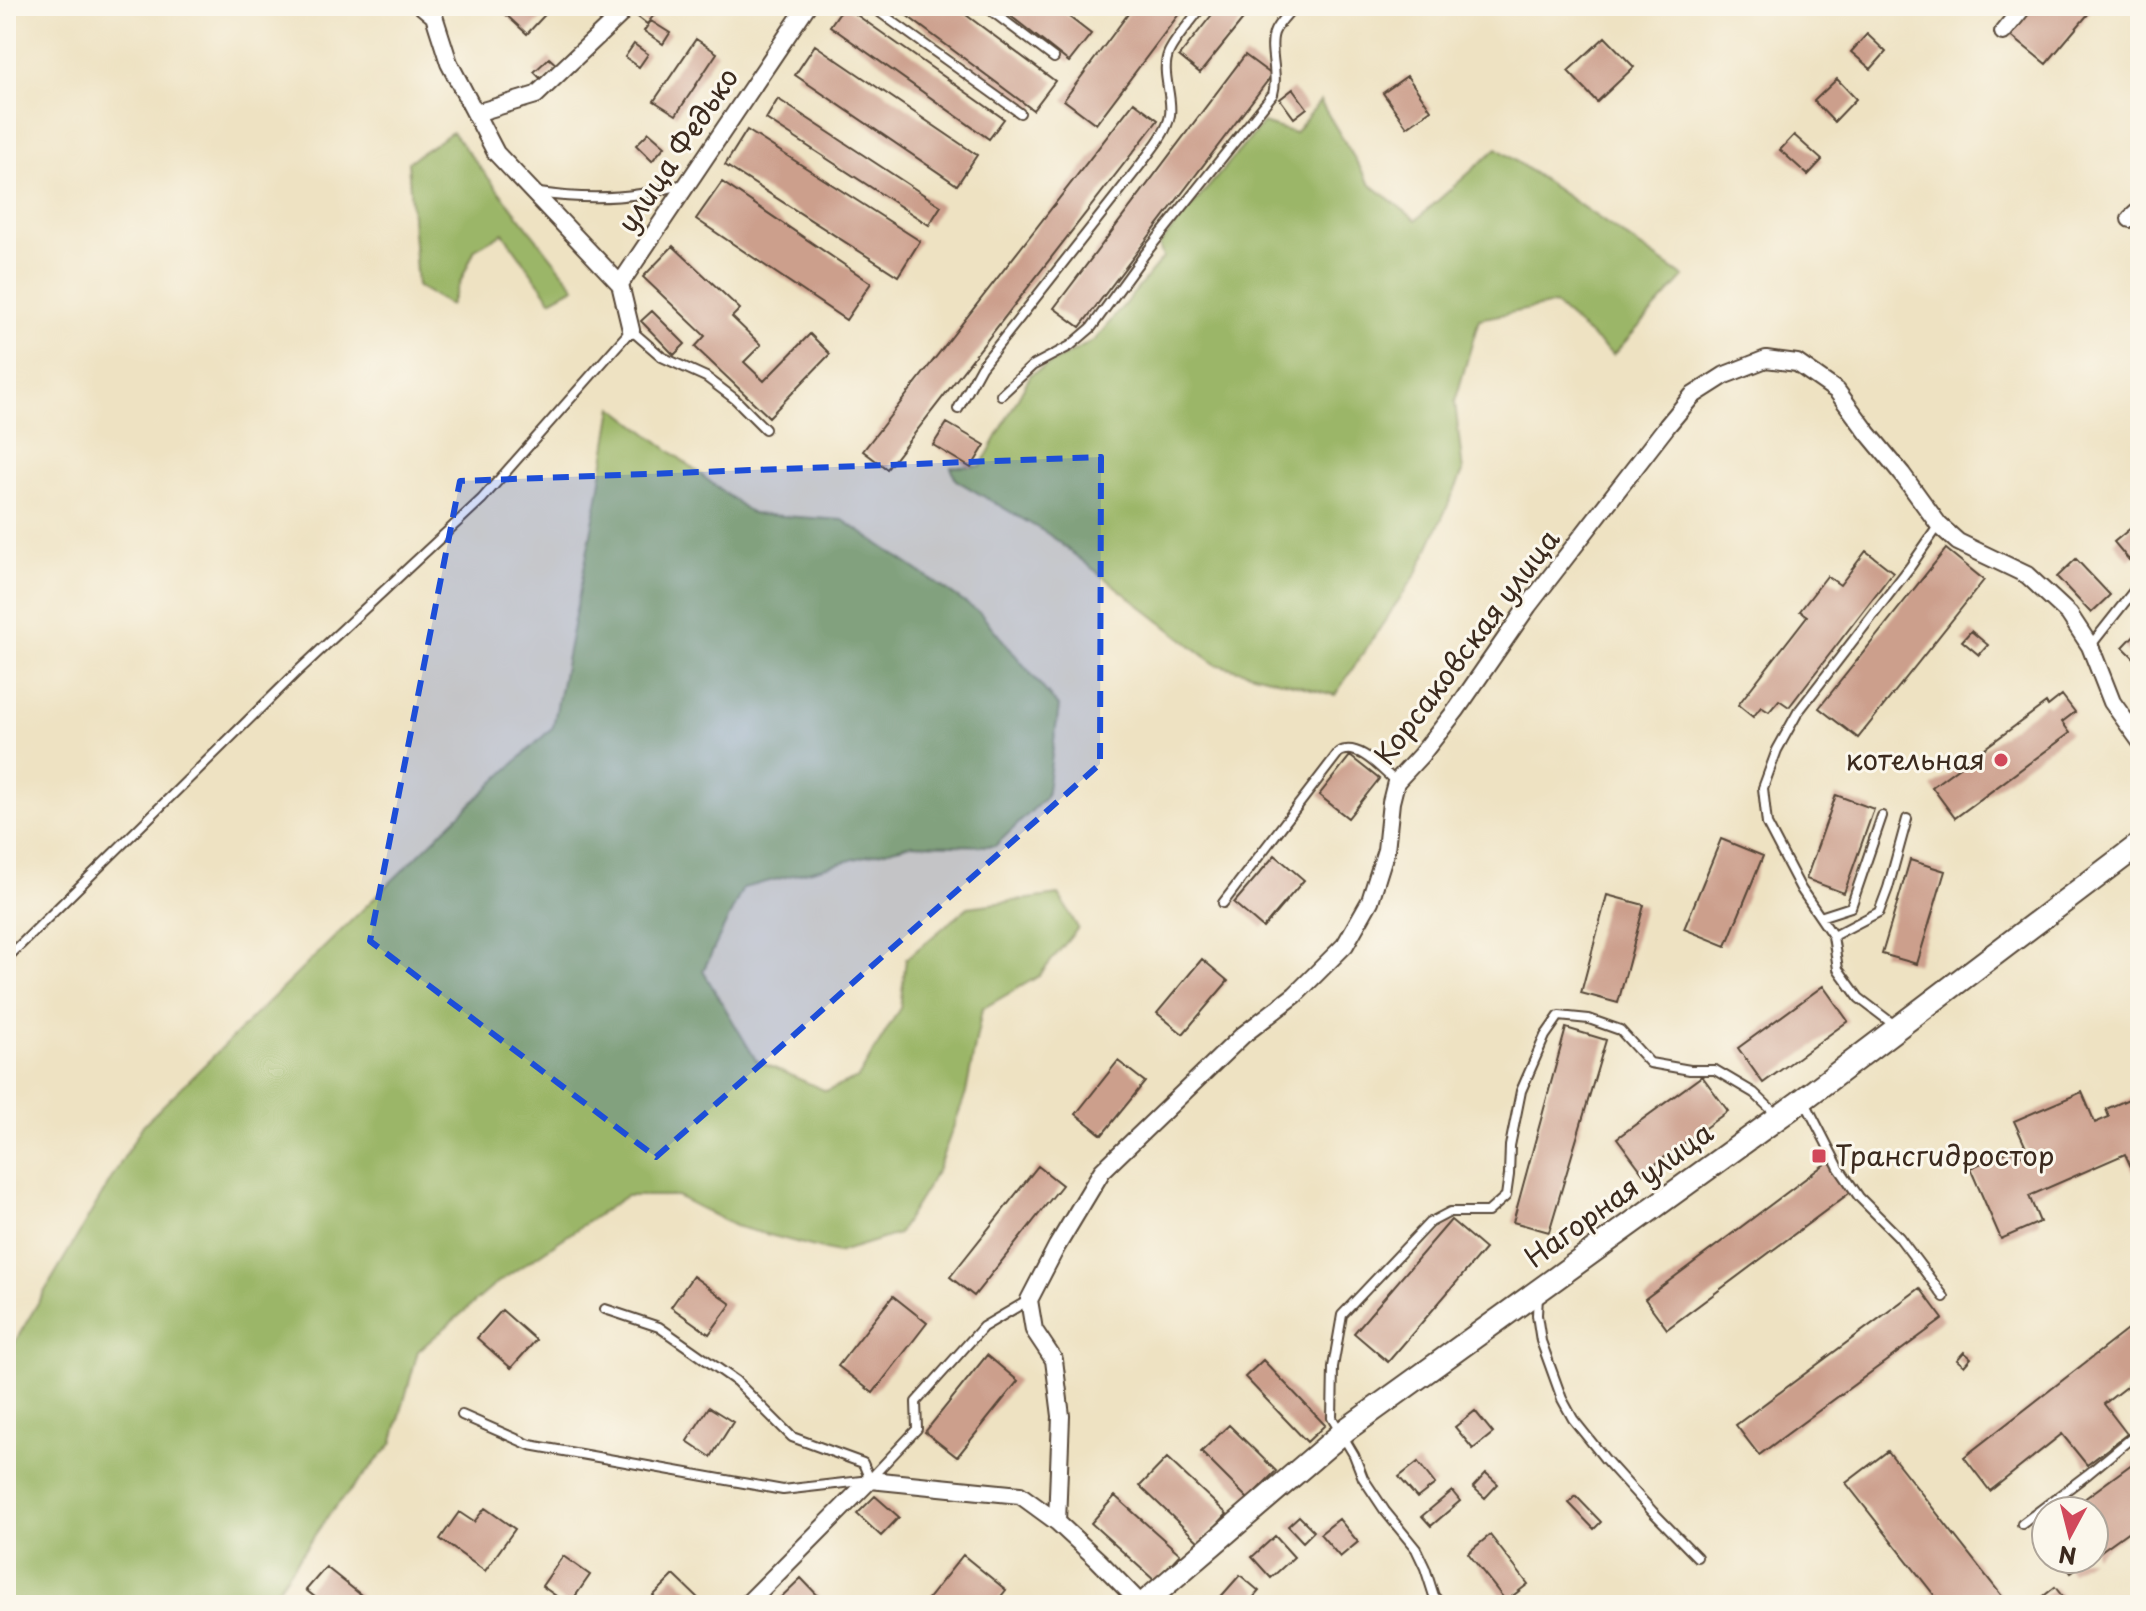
<svg xmlns="http://www.w3.org/2000/svg" width="2146" height="1611" font-family="'Playpen Sans',sans-serif">
<style>
.forest{fill:#9bb667;stroke:#6b7042;stroke-width:2}
.building{fill:#cc9f8c}
.lines{fill:none;stroke-linecap:round;stroke-linejoin:round}
.lane-casing{stroke:#564637;stroke-width:12}
.street-casing{stroke:#564637;stroke-width:20}
.secondary-casing{stroke:#564637;stroke-width:26}
.lane{stroke:#fff;stroke-width:8}
.street{stroke:#fff;stroke-width:16}
.secondary{stroke:#fff;stroke-width:22}
.marked{fill:#1d4ed8;fill-opacity:0.2;stroke:#1d4ed8;stroke-width:6;stroke-dasharray:16 10;stroke-linejoin:round}
.poi-dot{fill:#d1495b;stroke:#fbf7ec;stroke-width:3}
.labels{text-anchor:middle;stroke-width:6;stroke-linejoin:round;paint-order:stroke}
.street-label{font-size:28px;fill:#3b2a1e;stroke:#fbf7ec}
.poi-label{font-size:28px;fill:#3b2a1e;stroke:#fbf7ec;text-anchor:end}
</style>
<rect width="100%" height="100%" fill="#fbf7ec"/>
<filter id="ink" filterUnits="userSpaceOnUse"><feTurbulence type="fractalNoise" baseFrequency=".0125" numOctaves="2"/><feDisplacementMap in="SourceGraphic" scale="16" xChannelSelector="R" yChannelSelector="G"/><feConvolveMatrix kernelMatrix="1 2 1 2 8 2 1 2 1" color-interpolation-filters="sRGB"/></filter>
<filter id="wash" filterUnits="userSpaceOnUse"><feTurbulence type="fractalNoise" baseFrequency=".006" numOctaves="4" result="noise"/><feDisplacementMap in="SourceGraphic" scale="32" xChannelSelector="R" yChannelSelector="G"/><feGaussianBlur stdDeviation="1.8" result="paint"/><feColorMatrix in="noise" values="0 0 0 0 0 0 0 0 0 0 0 0 0 0 0 0 0 1.4 0 .05"/><feComposite in="paint" operator="in"/></filter>
<g filter="url(#wash)">
<rect width="100%" height="100%" fill="#eee2c2"/>
<path class="forest" d="M1320,101L1370,184L1416,220L1497,148L1684,277L1613,355L1554,304L1479,319L1455,402L1463,472L1417,573L1335,695L1215,664L1048,534L956,480L951,467L981,466L1031,374L1095,340L1163,258L1159,245L1263,123L1295,133Z
M452,132L575,287L551,300L503,233L475,249L450,305L417,286L408,162Z
M613,407L752,514L843,520L980,613L1059,707L1046,797L995,846L912,844L743,888L703,971L756,1060L826,1091L858,1078L900,1008L906,959L968,907L1059,895L1078,928L1039,976L982,1009L966,1093L937,1171L898,1234L837,1253L735,1226L677,1196H626L497,1283L418,1351L392,1444L330,1513L266,1605H6V1357L143,1125L453,821L553,727L598,498Z"/>
<g id="blocks">
<path class="building" d="M509,6H553L527,34L503,12Z
M640,6H658L660,7L647,24L634,14Z
M844,6L1004,119L989,139L830,26Z
M894,6H954L1055,81L1033,110Z
M998,6H1055L1091,34L1069,62Z
M1134,6H1185L1096,124L1064,100Z
M1219,6H1254L1200,73L1179,56Z
M2034,6H2095L2046,64L2010,35Z
M651,21L670,33L663,44L644,31Z
M1867,34L1886,52L1871,69L1851,52Z
M1605,37L1634,67L1597,102L1568,71Z
M696,39L717,53L676,115L654,101Z
M634,44L648,54L639,67L625,57Z
M815,45L977,155L957,185L795,75Z
M1245,55L1272,75L1080,327L1054,308Z
M549,58L558,66L543,81L534,72Z
M1407,76L1431,110L1407,127L1383,93Z
M1837,79L1856,99L1834,122L1814,101Z
M1293,89L1307,108L1294,118L1280,99Z
M778,99L941,206L929,225L766,119Z
M1134,102L1158,120L887,469L863,451Z
M747,130L920,241L898,276L725,165Z
M649,132L665,146L652,161L636,145Z
M1794,135L1822,160L1808,175L1780,150Z
M722,182L871,283L846,320L696,219Z
M673,246L740,309L732,317L761,345L744,362L764,381L810,334L830,354L769,417L695,347L705,336L643,277Z
M652,311L685,344L674,355L641,321Z
M947,423L985,445L971,468L933,445Z
M2138,522L2140,524V551L2129,560L2114,542Z
M1946,549L1984,580L1858,738L1819,708Z
M1866,551L1893,572L1789,707L1779,700L1769,712L1761,707L1753,717L1738,705L1807,616L1800,611L1827,576L1840,585Z
M2076,559L2110,595L2091,613L2057,577Z
M2140,629V664L2123,647Z
M1971,631L1988,645L1979,655L1962,641Z
M2062,695L2075,712L2062,722L2070,733L1955,818L1932,787L2046,703L2048,706Z
M1350,756L1379,779L1348,818L1319,795Z
M1836,795L1874,809L1844,893L1806,879Z
M1721,839L1763,856L1726,946L1684,929Z
M1275,855L1304,880L1263,928L1234,903Z
M1910,860L1945,871L1917,964L1882,954Z
M1607,895L1644,905L1618,1003L1581,993Z
M1202,959L1228,981L1183,1034L1157,1013Z
M1823,986L1848,1021L1763,1083L1738,1048Z
M1566,1028L1606,1040L1549,1232L1513,1222Z
M1118,1061L1145,1082L1102,1135L1076,1114Z
M1702,1076L1728,1111L1643,1173L1617,1138Z
M2082,1092L2095,1123L2109,1117L2106,1109L2140,1094V1179L2137,1180L2125,1154L2029,1196L2040,1222L2001,1239L1970,1168L2012,1150L2015,1158L2028,1152L2014,1121Z
M1829,1161L1852,1191L1667,1329L1645,1299Z
M1038,1166L1062,1185L974,1296L950,1277Z
M1451,1220L1485,1249L1388,1362L1354,1333Z
M693,1276L731,1304L709,1334L671,1307Z
M1920,1288L1943,1319L1759,1455L1736,1425Z
M893,1296L927,1323L873,1393L838,1366Z
M502,1310L536,1340L511,1368L477,1338Z
M2140,1320V1376L2104,1404L2127,1434L2087,1465L2062,1434L1990,1491L1964,1457Z
M1964,1352L1971,1358L1964,1366L1957,1360Z
M987,1355L1018,1381L957,1457L925,1432Z
M1263,1360L1325,1425L1307,1442L1245,1377Z
M709,1407L733,1422L711,1457L687,1441Z
M1475,1411L1493,1433L1473,1449L1455,1427Z
M1229,1425L1276,1471L1248,1499L1201,1452Z
M1888,1451L2009,1605H1942L1846,1483Z
M1167,1458L1227,1514L1200,1543L1140,1486Z
M2140,1458V1523L2094,1556V1511H2068Z
M1418,1462L1435,1484L1417,1498L1399,1477Z
M1486,1473L1498,1484L1485,1498L1473,1487Z
M1452,1491L1460,1501L1431,1526L1422,1516Z
M875,1496L899,1517L881,1536L857,1514Z
M1115,1496L1180,1554L1155,1581L1091,1523Z
M1576,1496L1601,1522L1594,1529L1569,1503Z
M485,1508L515,1529L485,1571L440,1539L459,1512L474,1522Z
M1299,1516L1314,1531L1303,1542L1288,1526Z
M1339,1519L1358,1542L1340,1557L1320,1534Z
M1490,1535L1528,1584L1506,1601L1468,1553Z
M1275,1536L1294,1557L1271,1578L1252,1557Z
M963,1555L1006,1590L994,1605H923Z
M563,1556L590,1575L569,1605L542,1586Z
M2061,1559H2091L2071,1573Z
M326,1567L361,1595L353,1605H325L306,1590Z
M674,1575L702,1602L699,1605H662L653,1596Z
M1240,1575L1259,1591L1247,1605H1222L1217,1601Z
M801,1578L822,1600L816,1605H779L776,1602Z
M2055,1587L2069,1605H2044L2040,1599Z"/>
</g>
</g>
<g filter="url(#ink)">
<use href="#blocks" fill-opacity="0" stroke="#564637" stroke-width="2"/>
<g class="lines">
<defs>
<path id="lane" d="M871,6L1020,113
M985,6L1054,58
M434,16L444,6
M539,193C586,200 637,199 683,184
M1001,395L1032,366L1070,346L1091,328L1145,254L1273,94C1279,73 1268,50 1274,33C1277,24 1288,14 1294,6
M958,409L981,367L1141,164C1151,150 1167,133 1170,115C1173,95 1160,72 1169,52C1176,37 1193,20 1202,6
M2091,645L2140,583
M1223,903L1339,752C1359,742 1381,769 1396,782
M1820,917L1851,907L1882,816
M1833,936L1879,912L1888,888L1907,819
M6,959L298,671L482,499L631,330L662,357L706,377L735,399L765,429
M1897,1027L1859,998L1838,969L1833,936L1801,889L1767,824L1763,788L1777,750L1798,712L1910,567L1939,525
M1804,1100L1839,1168L1859,1197L1899,1237L1944,1297
M1538,1296L1537,1315L1541,1341L1562,1399L1573,1419L1605,1459L1653,1512L1697,1557
M462,1415L530,1445L783,1490L870,1480L863,1463L792,1437L736,1381L659,1327L605,1309
M870,1479L917,1429L916,1402L983,1327L1029,1300
M2022,1524L2088,1474L2140,1431
M1442,1605L1434,1596L1425,1568L1416,1549L1385,1511L1363,1478L1354,1455L1332,1418L1333,1367L1342,1315L1429,1223L1450,1212H1488L1506,1196L1509,1175L1510,1146L1521,1091L1545,1036L1559,1016L1589,1019L1620,1030L1650,1063L1690,1070H1715L1754,1093L1778,1116"/>
<path id="street" d="M422,6L434,16L449,63L496,153L620,284
M2003,32L2024,6
M476,113L536,95L620,15L626,6
M2130,219L2140,210
M631,330L620,284L807,6
M1057,1522L1061,1416L1054,1360L1034,1330L1029,1300L1057,1246L1102,1171L1243,1035L1295,995L1345,945L1370,901L1386,850L1391,802L1396,782L1421,755L1457,709L1528,606L1667,426L1692,396L1725,375L1766,359L1797,363L1837,391L1868,433L1902,474L1939,525L1958,542L2027,575L2069,614L2090,646L2112,702L2140,741
M746,1605L870,1480L1020,1495L1057,1522L1098,1560L1142,1605"/>
<path id="secondary" d="M1143,1604L1347,1429L1797,1104L2140,844"/>
</defs>
<use href="#lane" class="lane-casing"/>
<use href="#street" class="street-casing"/>
<use href="#secondary" class="secondary-casing"/>
<use href="#lane" class="lane"/>
<use href="#street" class="street"/>
<use href="#secondary" class="secondary"/>
</g>
</g>
<path class="marked" d="M1101,457L1100,764L656,1157L370,941L460,481Z"/>
<g class="poi-dot">
<circle cx="2001" cy="760" r="8"/>
<rect x="1811" y="1148" width="16" height="16" rx="4"/>
</g>
<g class="labels">
<g class="street-label">
<text transform="translate(678 150) rotate(-56)" y="10">улица Федько</text>
<text transform="translate(1467 647) rotate(-53)" y="10">Корсаковская улица</text>
<text transform="translate(1619 1195) rotate(-36)" y="10">Нагорная улица</text>
</g>
<g class="poi-label">
<text x="1985" y="770">котельная</text>
<text x="1835" y="1166" text-anchor="start">Трансгидростор</text>
</g>
</g>
<rect width="2146" height="1611" fill="none" stroke="#fbf7ec" stroke-width="32"/>
<g transform="translate(2070 1535) rotate(187)"><circle r="38" fill="#fbf7ec" stroke="#aea59a" stroke-width="2"/>
<path d="M0-6L14 30L0 20L-14 30Z" fill="#d1495b"/>
<text y="-12" font-size="22" font-weight="bold" text-anchor="middle" fill="#3b2a1e">N</text>
</g>
</svg>
